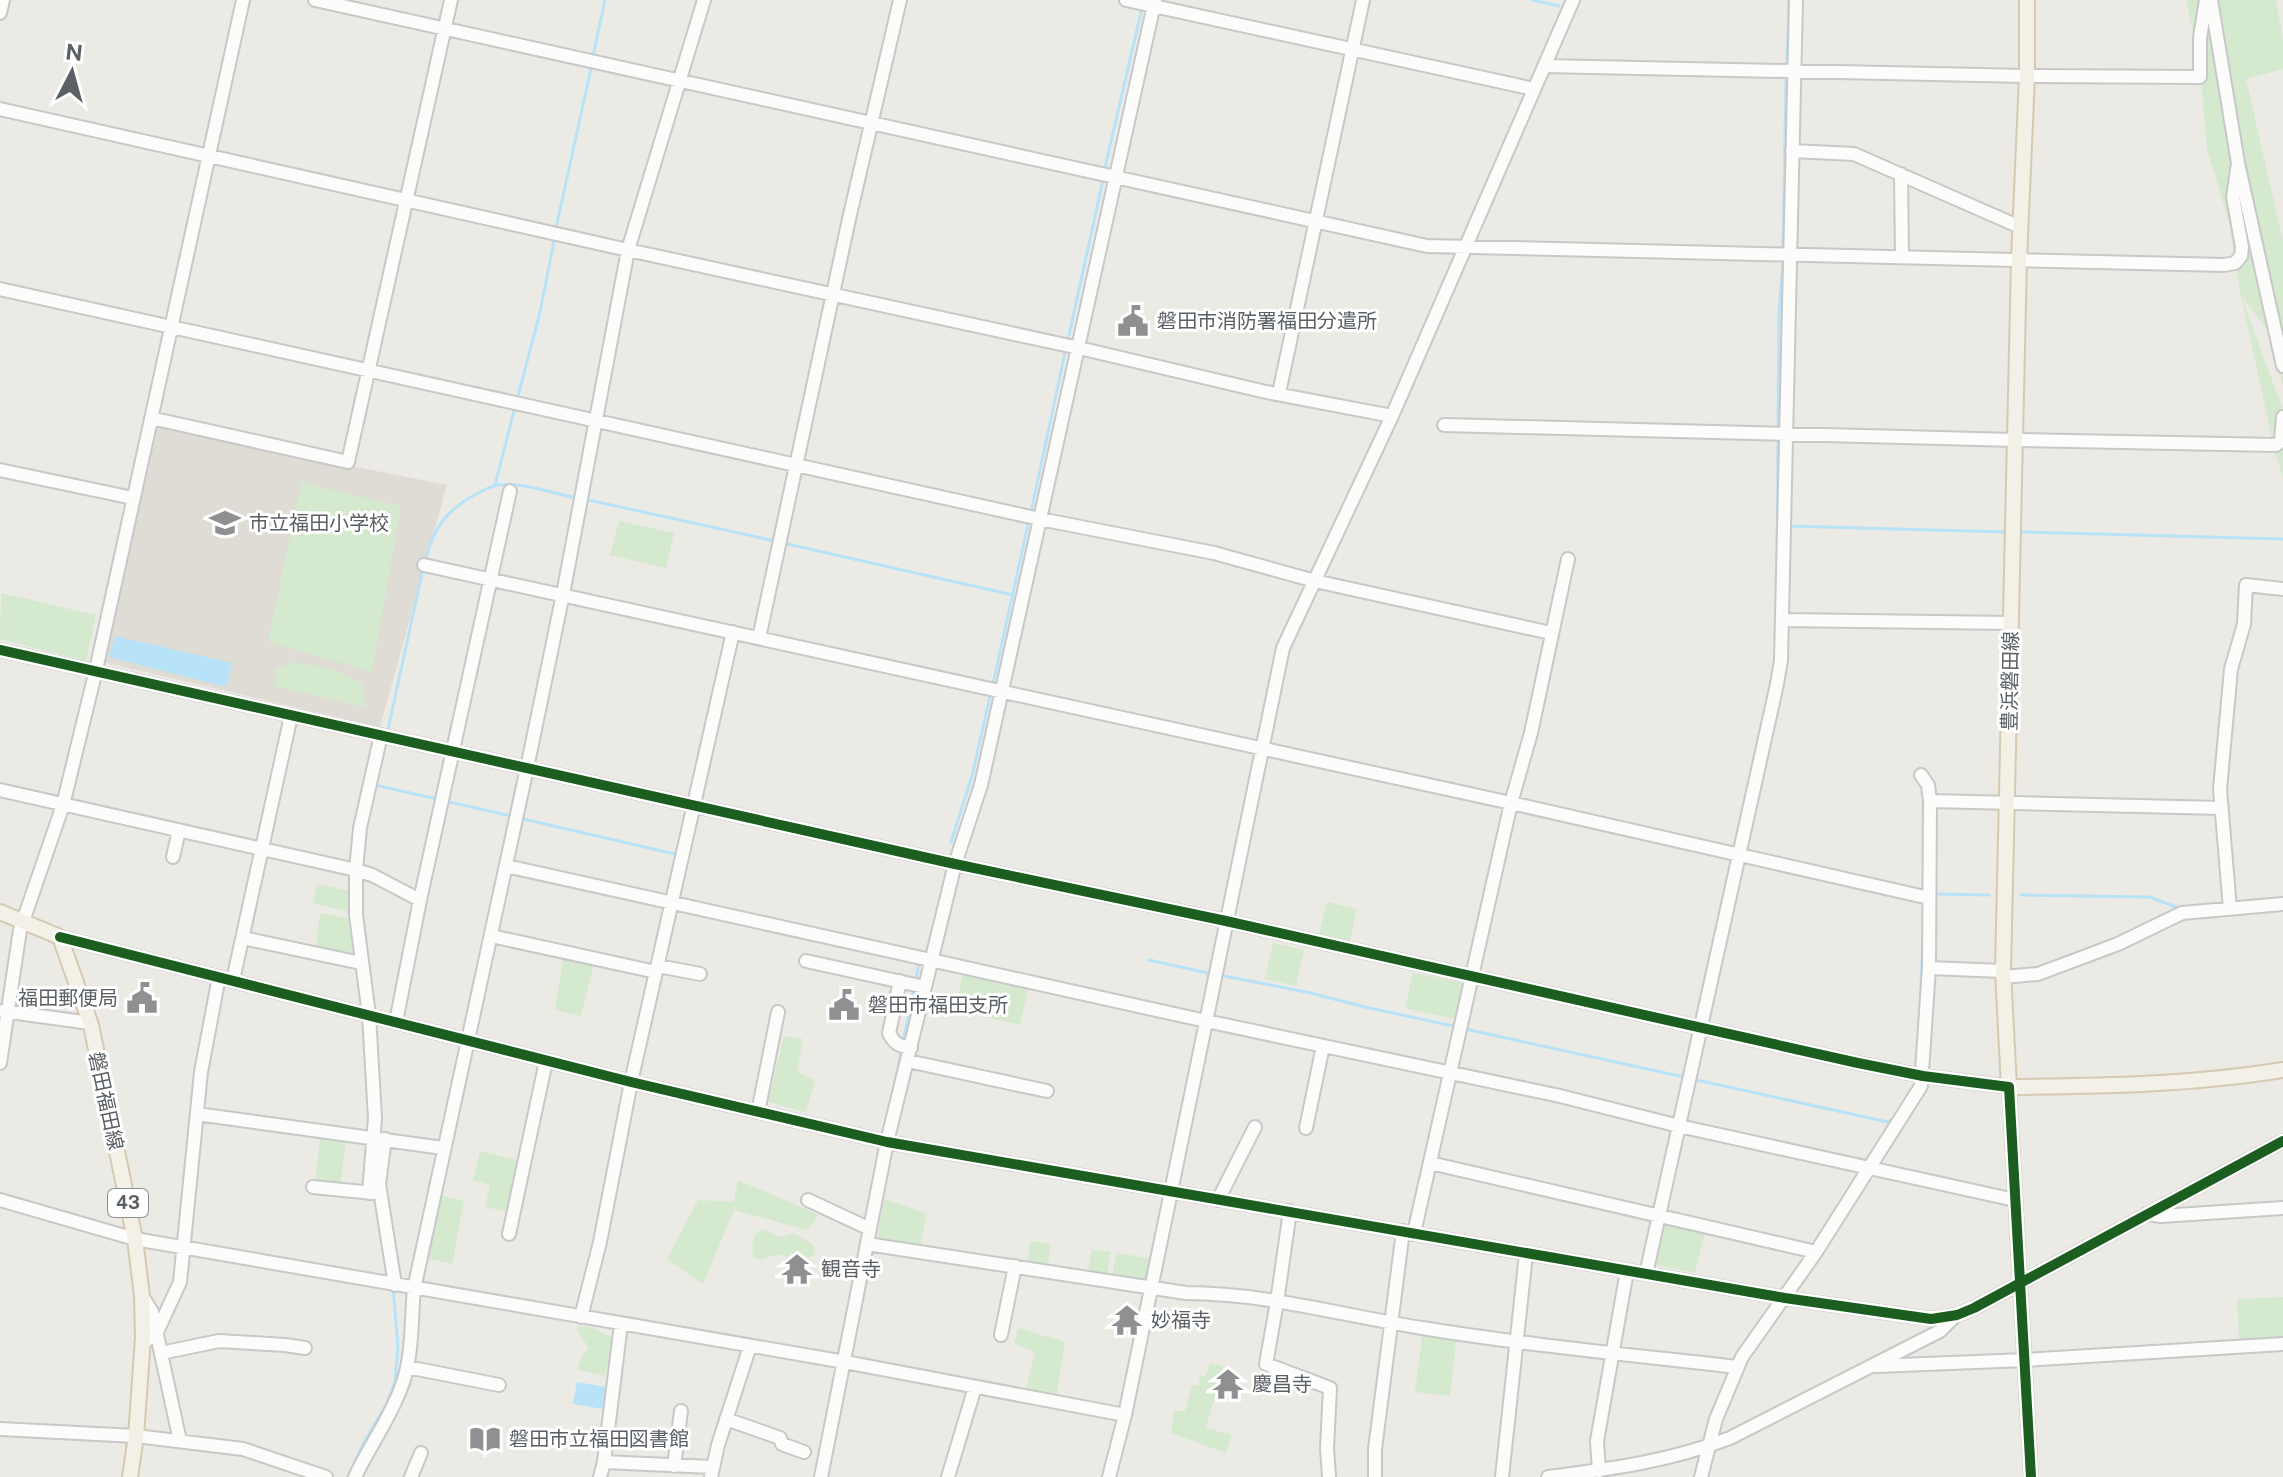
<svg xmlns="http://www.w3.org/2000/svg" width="2283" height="1477" font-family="'Public Sans','Noto Sans JP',sans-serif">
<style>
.education{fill:#dfdcd5}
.green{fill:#d4e9ce}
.water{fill:#b8e2f7}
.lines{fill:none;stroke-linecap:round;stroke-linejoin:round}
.stream{stroke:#b8e2f7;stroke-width:3}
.minor-casing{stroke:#c8c8c8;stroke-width:16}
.major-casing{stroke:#d6c9b1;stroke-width:18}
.minor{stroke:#fcfcfb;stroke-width:12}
.major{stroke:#f3f0e7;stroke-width:14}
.cycleway-casing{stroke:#fff;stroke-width:15}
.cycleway{stroke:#1b5e20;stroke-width:10}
.labels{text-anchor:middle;stroke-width:6;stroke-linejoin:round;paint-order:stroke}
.shield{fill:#fff;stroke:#8c9093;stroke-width:2}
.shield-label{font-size:18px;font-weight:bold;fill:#5b6065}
.poi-label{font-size:20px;fill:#5b6065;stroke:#fff;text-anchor:start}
.street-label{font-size:20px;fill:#5b6065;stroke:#fff}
</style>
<rect width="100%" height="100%" fill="#eceae5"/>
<path class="education" d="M154,427L447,485L380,727L98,661Z"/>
<path class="green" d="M2186,0H2276L2283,40V69L2246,79L2283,241V385L2268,331L2241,295L2283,410V477L2275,453L2240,291L2229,222L2207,149L2200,68Z
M301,483L401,506L372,672L268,642Z
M619,521L674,533L666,568L610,555Z
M1,593L96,615L86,661L0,639Z
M293,662C318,666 341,669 362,684L365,707L274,686L276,669Z
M317,884L350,891V912L313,903Z
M1327,902L1357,909L1349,945L1318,938Z
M320,913L352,919L361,963L315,953Z
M1273,943L1304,950L1296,986L1265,979Z
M564,952L595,959L581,1016L555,1010Z
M965,966L1030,981L1020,1025L955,1010Z
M1413,973L1463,983L1454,1019L1405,1008Z
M784,1036L803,1039L797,1072L815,1080L806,1112L768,1102Z
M321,1130L347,1134L340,1186L315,1183Z
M480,1151L524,1162L513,1213L485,1207L490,1185L473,1180Z
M738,1180L819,1215L807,1230L734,1210L703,1284L667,1259L698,1200L734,1202Z
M434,1194L464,1201L452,1264L421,1257Z
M884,1199L927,1214L920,1246L877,1241Z
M1658,1221L1705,1233L1695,1273L1649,1263Z
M762,1229L781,1237L794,1233L813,1245L815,1253C805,1263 790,1259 779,1254L760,1260L753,1256C752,1244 751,1236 762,1229Z
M1030,1241L1051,1244L1047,1268L1027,1265Z
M1092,1249L1111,1252L1107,1275L1088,1272Z
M1117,1253L1154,1259L1149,1284L1112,1276Z
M2283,1297V1342H2239L2237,1299Z
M578,1326L591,1327L613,1338L605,1376L577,1369L583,1353L589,1348L577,1330Z
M1018,1328L1065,1342L1056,1399L1025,1393L1035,1352L1014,1344Z
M1423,1329L1457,1333L1450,1396L1415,1392Z
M1210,1363L1223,1366L1206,1428L1232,1435L1226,1453L1171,1433L1174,1411H1185L1192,1385L1199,1386L1200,1375L1205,1377Z"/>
<path class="water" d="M115,636L232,663L226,687L109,657Z
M577,1382L607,1387L603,1409L573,1404Z"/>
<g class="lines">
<path class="stream" d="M1532,0L1559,6
M593,56L605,0
M1787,68L1789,0
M1104,172L1142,8
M556,228L592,64
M1783,252L1786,76
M1068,340L1103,180
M517,400L540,312L555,236
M1778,432L1779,315L1783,260
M495,485L515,407
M584,499L775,541
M1031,512L1066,348
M1788,526L2006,532
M2021,532L2283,539
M783,543L1013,595
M425,562C433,527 448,508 480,492C485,490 491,486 497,485C521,482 553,493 576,498
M1777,564L1778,440
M993,684L1029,520
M387,734L423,569
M375,785L437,799
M445,801L511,816
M519,818L675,854
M951,842L972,776L991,692
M1934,894L1989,895
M2021,895L2149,897L2179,908
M1149,960L1212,974
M1219,975L1311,993L1365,1007L1458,1027
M915,983L919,964
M375,1022L377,1058
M1465,1029L1684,1077
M1919,1033L1923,937
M903,1042L914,990
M1692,1079L1888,1122L1894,1118
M890,1104L902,1049
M348,1477L363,1444L386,1405L395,1382L398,1347L393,1288"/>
<defs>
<path id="minor" d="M315,0L1427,246L2224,265L2235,263L2241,256L2242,247L2233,197L2238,163
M1126,0L1534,89
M2211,0L2238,163L2283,366
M0,13L3,0
M1544,66L2027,76L2200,77V38L2206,0
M0,109L628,250L1079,348L1266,392L1392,416
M1792,151L1854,154L2020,227
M1901,174L1902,257
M0,289L1040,519L1214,553L1315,581L1551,633
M1279,393L1363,0
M151,418L348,462L451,0
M1444,425L2015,440L2276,445L2281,441L2283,417
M0,470L133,498
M424,565L1511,803L1929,898
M1782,620L2011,623
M759,638L849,219L900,0
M0,650L955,864L1226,921L1858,1063L1923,1076L2009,1087L2031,1477
M0,790L356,870L372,875L420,900
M1930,801L2221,808
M173,857L179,830
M506,866L1206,1021L1560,1096L1679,1126L2015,1200
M2230,909L2220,789L2231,669L2244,624L2246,585L2283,589
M491,936L656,972
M60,937L631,1082L887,1142L1785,1298L1931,1319L1957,1315L1974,1308L2283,1141
M243,938L361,963
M806,961L925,987
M658,966L700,974
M1929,968L2003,971
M2003,977L2038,974L2118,944L2182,913L2283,904
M233,980L291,716
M900,981L889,1033C894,1044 900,1046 911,1048
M3,1011L90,1023
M396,1022L420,900L510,491
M908,1061L1047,1091
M0,1063L20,930L63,805L96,670L243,0
M758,1112L778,1012
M197,1114L443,1148
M1306,1128L1323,1046
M385,1139L379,1184L395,1285
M1430,1163L1816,1252
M313,1187L373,1193
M369,1193L375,1118L369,1015L356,915V870L360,828L381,735
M0,1200L135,1239L845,1362L1125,1415
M808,1200L870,1229
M1218,1200L1255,1127
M1290,1211L1277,1302L1266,1364L1330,1388L1327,1448L1329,1477
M2147,1214L2161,1216L2283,1208
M1414,1233L1511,803L1531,733L1568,559
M509,1234L546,1061
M867,1244L1186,1293C1266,1293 1344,1316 1422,1328C1526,1345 1632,1355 1737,1367
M1646,1274L1777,684L1781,660L1796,0
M142,1296L152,1312L180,1441
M581,1317L600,1242L631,1082L733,632
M1001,1335L1015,1266
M142,1344L157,1332L180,1282L201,1072L219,977
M161,1353L219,1341L285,1345L305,1348
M1876,1366L2025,1360L2283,1344
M407,1367L499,1385
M726,1419L780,1438L782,1444L804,1452
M0,1429L136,1436L243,1449L326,1477
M604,1462L712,1467
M674,1466L681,1411
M1599,1471L1597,1441L1627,1271
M355,1477C369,1447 389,1420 401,1388C413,1358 411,1321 414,1289L527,768L563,594L628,250L704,0
M411,1477L421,1453
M600,1477L604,1462L621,1324
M711,1477L718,1445L750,1346
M821,1477L887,1142L955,864L981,785L1155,0
M948,1477L975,1387
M1109,1477L1125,1415L1283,648L1392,416L1573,0
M1375,1477V1449L1403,1231
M1502,1477L1526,1254
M1548,1477C1611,1469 1671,1461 1730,1438L1940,1331L1956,1315
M1701,1477L1716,1419L1742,1357L1816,1252L1921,1086L1929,968L1930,801L1928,785L1921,775"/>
<path id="major" d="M2027,0V76L2019,260L2003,971L2009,1087C2101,1086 2192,1085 2283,1070
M0,912L60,937L91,1025L135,1239L142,1296L143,1338L136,1436L130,1477"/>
</defs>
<use href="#minor" class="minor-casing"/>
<use href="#major" class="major-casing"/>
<use href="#minor" class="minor"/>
<use href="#major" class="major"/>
<defs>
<path id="cycleway" d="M0,650L955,864L1226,921L1858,1063L1923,1076L2009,1087L2031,1477
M60,937L631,1082L887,1142L1785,1298L1931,1319L1957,1315L1974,1308L2283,1141"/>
</defs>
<use href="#cycleway" class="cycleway-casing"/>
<use href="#cycleway" class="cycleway"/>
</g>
<defs>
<symbol id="civic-bare" viewBox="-9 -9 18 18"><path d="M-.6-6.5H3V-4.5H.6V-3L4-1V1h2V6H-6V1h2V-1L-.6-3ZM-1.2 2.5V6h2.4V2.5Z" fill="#8e9092" stroke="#fff" stroke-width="2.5" paint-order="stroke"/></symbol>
<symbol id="school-bare" viewBox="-9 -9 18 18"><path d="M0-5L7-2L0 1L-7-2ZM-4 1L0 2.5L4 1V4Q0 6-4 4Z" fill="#8e9092" stroke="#fff" stroke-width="2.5" paint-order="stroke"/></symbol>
<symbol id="temple-bare" viewBox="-9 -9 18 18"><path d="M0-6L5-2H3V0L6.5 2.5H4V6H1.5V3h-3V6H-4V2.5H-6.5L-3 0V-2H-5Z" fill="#8e9092" stroke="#fff" stroke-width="2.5" paint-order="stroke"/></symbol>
<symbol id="library-bare" viewBox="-9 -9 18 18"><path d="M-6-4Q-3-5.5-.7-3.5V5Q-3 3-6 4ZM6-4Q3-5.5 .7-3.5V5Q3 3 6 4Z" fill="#8e9092" stroke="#fff" stroke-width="2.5" paint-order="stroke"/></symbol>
</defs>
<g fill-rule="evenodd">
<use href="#civic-bare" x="1111" y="299" width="44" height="44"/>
<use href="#school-bare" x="203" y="501" width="44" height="44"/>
<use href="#civic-bare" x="120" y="976" width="44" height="44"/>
<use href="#civic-bare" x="822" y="983" width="44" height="44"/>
<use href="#temple-bare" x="775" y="1247" width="44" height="44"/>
<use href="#temple-bare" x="1105" y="1298" width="44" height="44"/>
<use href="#temple-bare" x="1206" y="1362" width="44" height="44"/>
<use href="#library-bare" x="463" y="1417" width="44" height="44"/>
</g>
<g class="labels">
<rect class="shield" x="108" y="1189" width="40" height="28" rx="6"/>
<g class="shield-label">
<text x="128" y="1209">43</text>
</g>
<g class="poi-label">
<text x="1157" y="328">磐田市消防署福田分遣所</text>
<text x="249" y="530">市立福田小学校</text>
<text x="118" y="1005" text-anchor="end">福田郵便局</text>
<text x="868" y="1012">磐田市福田支所</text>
<text x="821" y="1276">観音寺</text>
<text x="1151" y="1327">妙福寺</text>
<text x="1252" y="1391">慶昌寺</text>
<text x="509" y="1446">磐田市立福田図書館</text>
</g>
<g class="street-label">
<text transform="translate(2010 681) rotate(-89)" y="7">豊浜磐田線</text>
<text transform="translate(106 1101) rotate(78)" y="7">磐田福田線</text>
</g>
</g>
<g transform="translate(72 72) rotate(6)" stroke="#ffffff" stroke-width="6" paint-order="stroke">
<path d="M0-6L14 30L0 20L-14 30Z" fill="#5b6065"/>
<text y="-12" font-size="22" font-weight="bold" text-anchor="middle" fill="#5b6065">N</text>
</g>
</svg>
